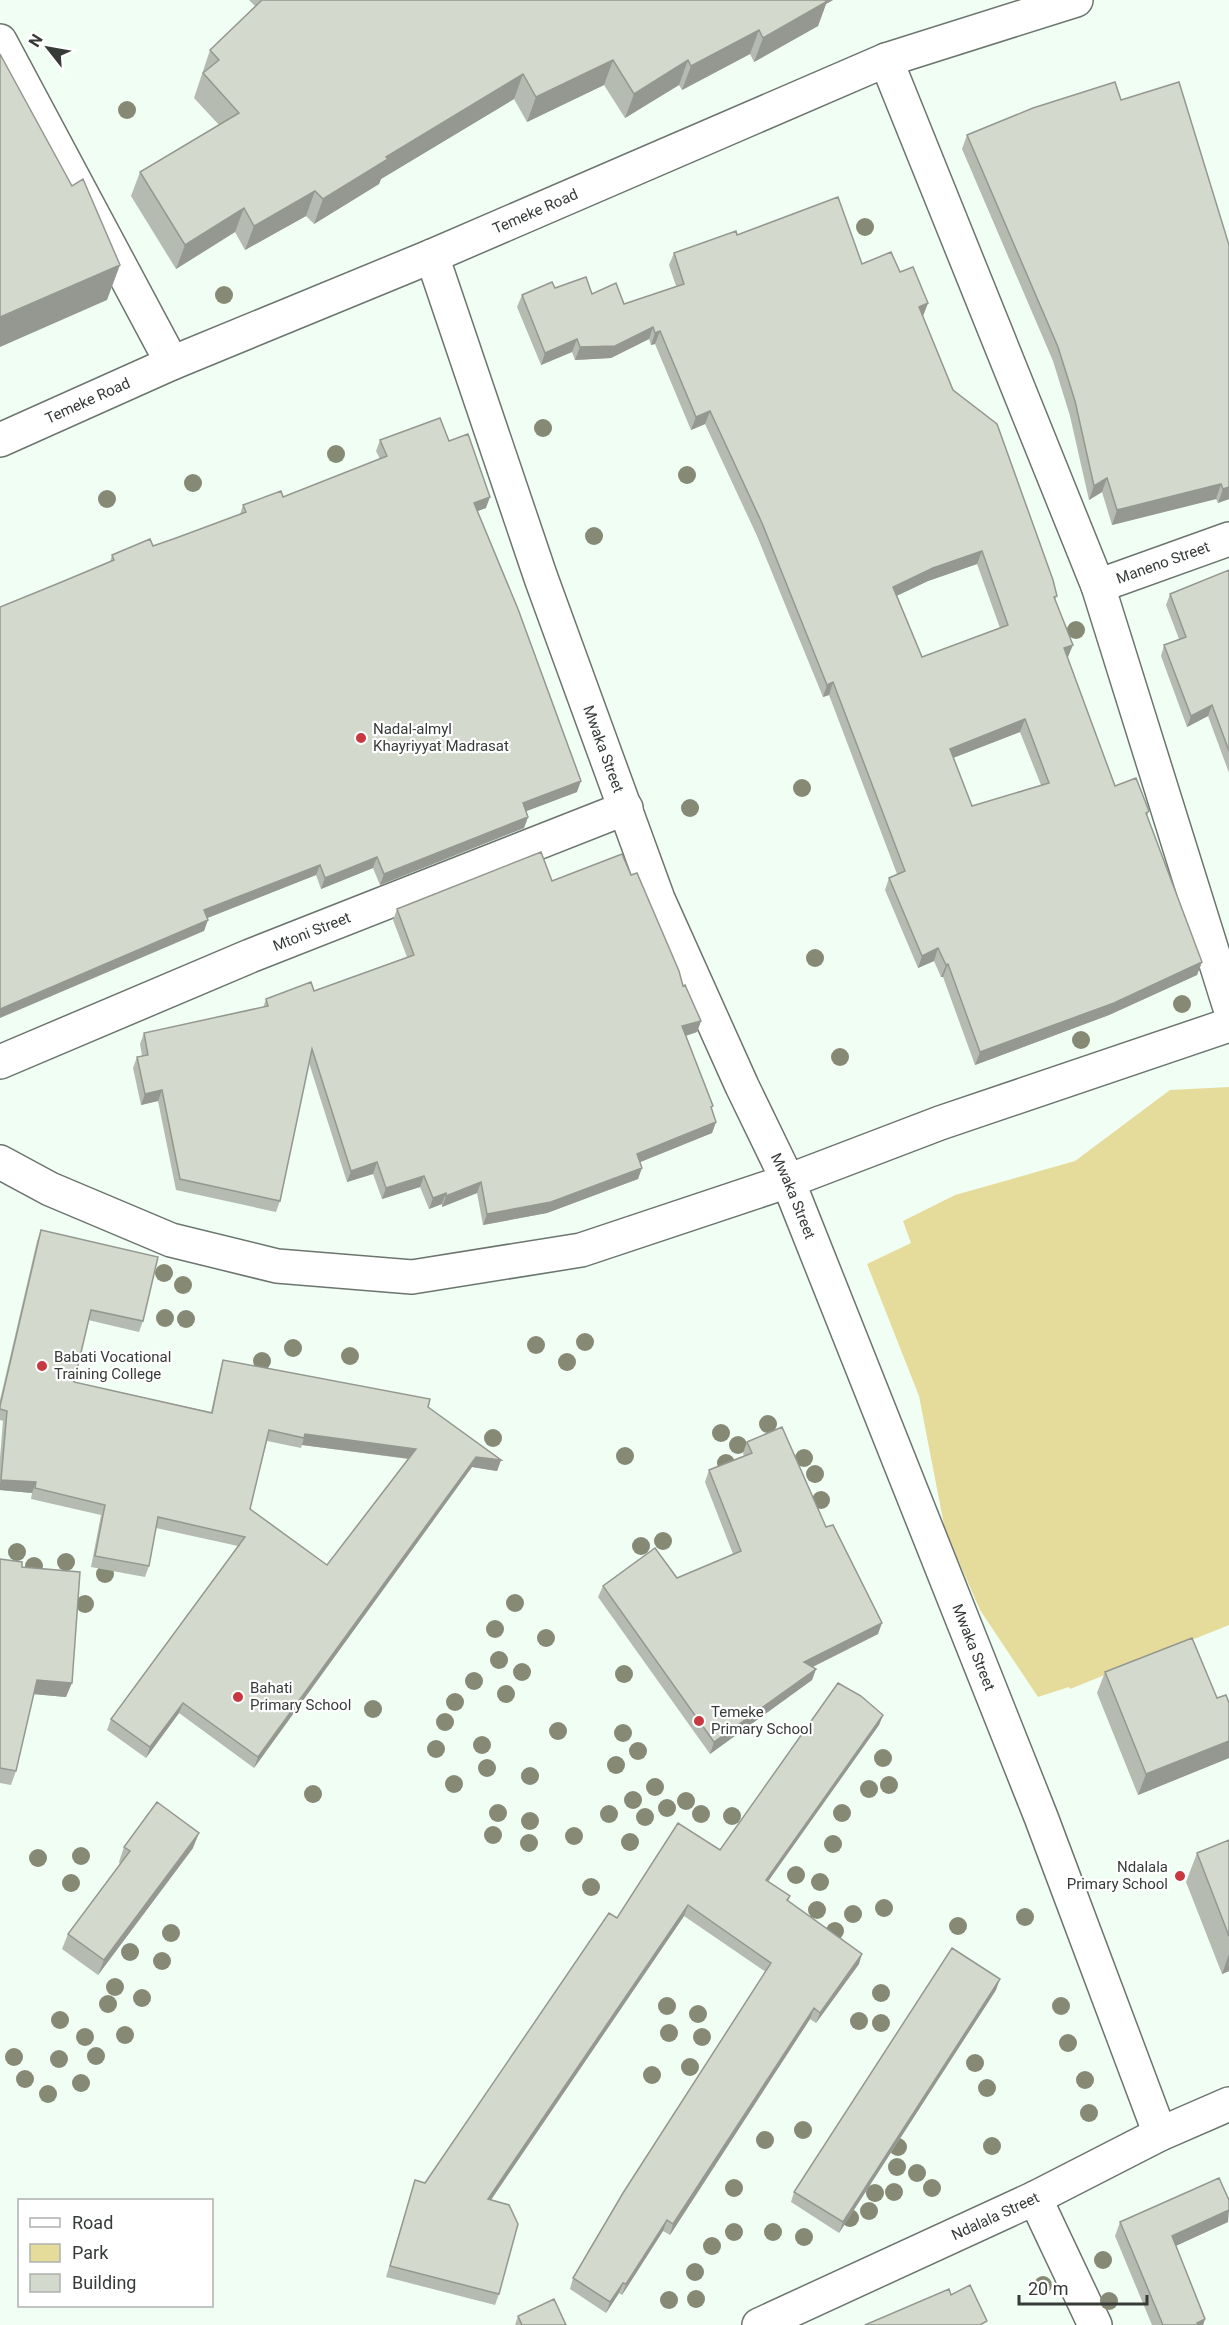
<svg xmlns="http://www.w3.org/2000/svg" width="1229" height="2325" font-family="Roboto,sans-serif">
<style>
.green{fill:#e5dc9b}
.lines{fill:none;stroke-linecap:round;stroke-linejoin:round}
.minor-casing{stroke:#6b756e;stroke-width:36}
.minor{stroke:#fff;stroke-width:33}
.tree{fill:#868974}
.wall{fill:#b5bbb0;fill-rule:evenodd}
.shaded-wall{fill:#949890}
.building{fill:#d3d9cd;stroke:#949890;stroke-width:1.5;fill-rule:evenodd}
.poi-dot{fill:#c83841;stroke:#fff;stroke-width:2}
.labels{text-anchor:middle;stroke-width:4.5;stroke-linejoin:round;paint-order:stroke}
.street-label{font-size:15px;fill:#363b38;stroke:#fff}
.poi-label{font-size:15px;fill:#363b38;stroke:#fff;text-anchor:start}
</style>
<rect width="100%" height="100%" fill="#f1fef4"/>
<path class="green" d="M1229,1087V1625L1070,1689L1069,1687L1038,1697L980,1610L945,1530L919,1396L867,1264L911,1243L903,1221L955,1195L1075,1161L1170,1090Z"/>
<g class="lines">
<defs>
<g id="minor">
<path d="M0,41L172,363"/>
<path d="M886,60L1098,586L1229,1005"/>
<path id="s1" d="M432,256L541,578L658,899L742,1086L788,1181L1041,1817L1160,2134"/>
<path id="s2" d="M0,440L172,363L432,256L886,60L1076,0"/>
<path id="s3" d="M1098,586L1229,539"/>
<path id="s4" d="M0,1062L250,956L626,808"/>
<path d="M0,1162L50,1189L171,1240L277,1266L412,1277L581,1250L788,1181L940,1123L1229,1025"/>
<path d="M1035,2198L1095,2325"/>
<path id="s5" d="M759,2325L1035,2198L1160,2134L1229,2104"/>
</g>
</defs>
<use href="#minor" class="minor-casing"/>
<use href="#minor" class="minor"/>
</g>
<g class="tree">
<circle cx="127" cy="110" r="9"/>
<circle cx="865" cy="227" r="9"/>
<circle cx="224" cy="295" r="9"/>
<circle cx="543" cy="428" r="9"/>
<circle cx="336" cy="454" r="9"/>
<circle cx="687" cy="475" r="9"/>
<circle cx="193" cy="483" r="9"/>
<circle cx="107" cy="499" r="9"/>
<circle cx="594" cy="536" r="9"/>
<circle cx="1076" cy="630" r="9"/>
<circle cx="802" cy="788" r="9"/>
<circle cx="690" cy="808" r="9"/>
<circle cx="815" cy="958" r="9"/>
<circle cx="1182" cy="1004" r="9"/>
<circle cx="1081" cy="1040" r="9"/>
<circle cx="840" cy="1057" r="9"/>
<circle cx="164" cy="1273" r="9"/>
<circle cx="183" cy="1285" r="9"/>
<circle cx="165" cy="1318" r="9"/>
<circle cx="186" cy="1319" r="9"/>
<circle cx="585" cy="1342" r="9"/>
<circle cx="536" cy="1345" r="9"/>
<circle cx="293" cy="1348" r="9"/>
<circle cx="350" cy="1356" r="9"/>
<circle cx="262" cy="1361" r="9"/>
<circle cx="567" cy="1362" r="9"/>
<circle cx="768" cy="1424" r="9"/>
<circle cx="721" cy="1433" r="9"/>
<circle cx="493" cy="1438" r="9"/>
<circle cx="738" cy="1445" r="9"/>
<circle cx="625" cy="1456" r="9"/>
<circle cx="804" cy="1458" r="9"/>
<circle cx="726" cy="1463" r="9"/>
<circle cx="815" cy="1474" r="9"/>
<circle cx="821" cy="1500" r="9"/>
<circle cx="663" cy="1541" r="9"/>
<circle cx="641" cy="1546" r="9"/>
<circle cx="17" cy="1552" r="9"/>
<circle cx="66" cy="1562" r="9"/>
<circle cx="34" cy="1566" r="9"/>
<circle cx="105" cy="1574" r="9"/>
<circle cx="515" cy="1603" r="9"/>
<circle cx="85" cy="1604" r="9"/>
<circle cx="495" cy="1629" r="9"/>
<circle cx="546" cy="1638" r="9"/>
<circle cx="499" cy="1660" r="9"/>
<circle cx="522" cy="1672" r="9"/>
<circle cx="624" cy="1674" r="9"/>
<circle cx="474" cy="1681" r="9"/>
<circle cx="506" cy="1694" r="9"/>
<circle cx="455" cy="1702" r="9"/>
<circle cx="373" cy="1709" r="9"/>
<circle cx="445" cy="1722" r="9"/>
<circle cx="558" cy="1731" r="9"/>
<circle cx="623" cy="1733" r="9"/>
<circle cx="482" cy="1745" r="9"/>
<circle cx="436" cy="1749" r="9"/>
<circle cx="638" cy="1751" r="9"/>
<circle cx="883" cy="1758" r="9"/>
<circle cx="616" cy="1765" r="9"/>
<circle cx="487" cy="1768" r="9"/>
<circle cx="530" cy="1776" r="9"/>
<circle cx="454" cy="1784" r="9"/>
<circle cx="889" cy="1785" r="9"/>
<circle cx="655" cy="1787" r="9"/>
<circle cx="869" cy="1789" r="9"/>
<circle cx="313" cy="1794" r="9"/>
<circle cx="633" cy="1800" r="9"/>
<circle cx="686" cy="1801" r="9"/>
<circle cx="667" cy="1808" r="9"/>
<circle cx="498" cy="1813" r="9"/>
<circle cx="842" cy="1813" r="9"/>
<circle cx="609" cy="1814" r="9"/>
<circle cx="701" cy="1814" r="9"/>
<circle cx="732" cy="1816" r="9"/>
<circle cx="645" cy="1817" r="9"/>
<circle cx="530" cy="1821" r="9"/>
<circle cx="493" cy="1835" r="9"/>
<circle cx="574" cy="1836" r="9"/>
<circle cx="630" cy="1842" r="9"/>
<circle cx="529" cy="1843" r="9"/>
<circle cx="833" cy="1844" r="9"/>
<circle cx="81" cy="1856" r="9"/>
<circle cx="38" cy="1858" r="9"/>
<circle cx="796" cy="1875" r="9"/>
<circle cx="820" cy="1882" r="9"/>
<circle cx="71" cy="1883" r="9"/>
<circle cx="591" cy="1887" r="9"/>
<circle cx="884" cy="1908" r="9"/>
<circle cx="817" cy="1910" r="9"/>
<circle cx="853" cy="1914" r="9"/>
<circle cx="1025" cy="1917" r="9"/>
<circle cx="958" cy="1926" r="9"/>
<circle cx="835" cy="1931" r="9"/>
<circle cx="171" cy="1933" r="9"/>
<circle cx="130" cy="1952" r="9"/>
<circle cx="162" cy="1961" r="9"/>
<circle cx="115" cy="1987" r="9"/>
<circle cx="881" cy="1993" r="9"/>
<circle cx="142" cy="1998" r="9"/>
<circle cx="108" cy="2004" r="9"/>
<circle cx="667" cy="2006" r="9"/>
<circle cx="1061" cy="2006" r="9"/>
<circle cx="698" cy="2014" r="9"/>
<circle cx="60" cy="2020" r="9"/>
<circle cx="859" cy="2021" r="9"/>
<circle cx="881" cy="2023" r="9"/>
<circle cx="669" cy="2033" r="9"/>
<circle cx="125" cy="2035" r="9"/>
<circle cx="85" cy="2037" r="9"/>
<circle cx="702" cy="2037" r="9"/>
<circle cx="1068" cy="2043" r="9"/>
<circle cx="96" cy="2056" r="9"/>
<circle cx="14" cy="2057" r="9"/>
<circle cx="59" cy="2059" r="9"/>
<circle cx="975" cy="2063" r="9"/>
<circle cx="690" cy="2067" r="9"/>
<circle cx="652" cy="2075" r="9"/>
<circle cx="25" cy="2079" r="9"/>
<circle cx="1085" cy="2080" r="9"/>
<circle cx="81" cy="2083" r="9"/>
<circle cx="987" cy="2088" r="9"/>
<circle cx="48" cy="2094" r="9"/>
<circle cx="1089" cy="2113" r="9"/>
<circle cx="803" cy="2130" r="9"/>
<circle cx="765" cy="2140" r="9"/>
<circle cx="992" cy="2146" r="9"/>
<circle cx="898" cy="2147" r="9"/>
<circle cx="897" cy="2167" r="9"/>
<circle cx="917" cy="2173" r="9"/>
<circle cx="734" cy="2188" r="9"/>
<circle cx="932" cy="2188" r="9"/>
<circle cx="894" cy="2192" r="9"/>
<circle cx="875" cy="2193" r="9"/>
<circle cx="869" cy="2211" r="9"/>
<circle cx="850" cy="2218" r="9"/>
<circle cx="734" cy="2232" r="9"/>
<circle cx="773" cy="2232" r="9"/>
<circle cx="804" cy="2237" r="9"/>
<circle cx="712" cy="2246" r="9"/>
<circle cx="1103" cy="2260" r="9"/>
<circle cx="695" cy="2272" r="9"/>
<circle cx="1043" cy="2285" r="9"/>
<circle cx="696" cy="2299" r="9"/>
<circle cx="669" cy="2300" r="9"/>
<circle cx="1109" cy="2301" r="9"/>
</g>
<path class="wall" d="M249,0H833L826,4L818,26L754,62L750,54L682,90L679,85L625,118L604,85L527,122L514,99L381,179L379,184L314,224L306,216L245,250L235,232L176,269L131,196L140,172L219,125L194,98L210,50L255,6Z
M1121,100L1229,245V499L1218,503L1216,499L1112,525L1102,492L1089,500L1070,416L1053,361L962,149L967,135Z
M737,235L900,272L928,303L923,316L953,390L1057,596L1055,600L1068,657V658L1115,786L1149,811L1147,816L1202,962L1197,975L1109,1015L975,1065L943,977H941L934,961L918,968L885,890L889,878L897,874L829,695L823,697L757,536L705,424L691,430L655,344L651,345L649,339L611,358L575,360L572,352L541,365L517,307L522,295L555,288L592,294L624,304L676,286L669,265L674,253ZM977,564L1000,628L922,657L896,596L928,581ZM1020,732L1041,785L972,806L953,758Z
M380,440L449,441L486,508L477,511L577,792L526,811L528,817L524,828L380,885L373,868L321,889L316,875L207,918L204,931L64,581L110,562L112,555L153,546L176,538L240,514L243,505L283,497L380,459L376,451Z
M1229,570V773L1208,716L1187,727L1161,656L1164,645L1179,639L1166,605L1170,594Z
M631,875L683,986L701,1021L697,1032L686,1036L716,1122L712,1133L640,1162L638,1179L547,1213L483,1225L477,1193L442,1207V1204L429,1209L420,1187L382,1199L373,1174L347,1182L309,1063L280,1201L276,1212L176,1190L158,1101L141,1105L133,1068L137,1057L142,1056L140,1044L144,1033L263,1008L266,999L314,991L407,957L393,920L397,909L552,881Z
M41,1230L143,1321L139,1332L88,1320L74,1382L211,1412L220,1371L223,1360L428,1407L501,1460L497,1471L472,1467L254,1768L179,1713L146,1758L107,1730L111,1719L238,1546L156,1528L149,1566L145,1577L91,1567L101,1515L31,1499L32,1493L0,1490V1458L3,1421L0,1420V1400L37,1241ZM267,1441L301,1448L302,1445L408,1459L327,1565L250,1509Z
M747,1442L826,1527L878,1634L813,1667L816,1669L812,1680L710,1754L598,1597L603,1586L677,1578L733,1554L705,1482L709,1470L744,1456L743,1453Z
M0,1559L66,1697L34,1694L16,1771L11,1785L0,1783Z
M1105,1672L1229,1741V1758L1138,1795L1097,1693Z
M883,1715L879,1725L768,1881L790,1896L788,1901L859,1964L816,2023L810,2019L670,2235L663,2231L622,2295L619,2293L606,2313L570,2289L573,2278L766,1972L684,1916L491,2200L499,2294L495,2305L386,2277L415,2180L425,2183L617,1918L720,1850Z
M1229,1840V1971L1222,1974L1186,1882L1197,1853Z
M124,1847L193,1848L98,1975L62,1949L68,1934L120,1864L119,1862Z
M996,1990L839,2233L791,2202L794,2192Z
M1120,2222H1228L1175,2246L1205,2319L1203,2325H1152L1115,2236Z
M518,2316L566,2325H515Z"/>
<path class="shaded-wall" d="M814,0H833L826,4L818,26L754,62L763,38Z
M759,30L750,54L682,90L691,66Z
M613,60L604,85L527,122L536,97Z
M688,60L679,85L625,118L634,94Z
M523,74L514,99L381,179L379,184L314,224L323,199L386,157Z
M315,191L306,216L245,250L254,226Z
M244,208L235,232L176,269L185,245Z
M120,265L107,300L0,347V317Z
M928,303L923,316L915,319L919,307Z
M653,327L649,339L611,358L575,360L580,347Z
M660,331L655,344L651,345L655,333Z
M577,339L572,352L541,365L545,353Z
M710,411L705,424L691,430L696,417Z
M1107,478L1102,492L1089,500L1094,486Z
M1221,484L1216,499L1112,525L1117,510Z
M1229,487V499L1218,503L1223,489Z
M490,497L486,508L470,514L474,503Z
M982,551L977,564L928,581L888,600L893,587L933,568Z
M1073,645L1068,657L1059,661L1064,648Z
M833,682L829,695L823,697L827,685Z
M1212,705L1208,716L1187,727L1191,716Z
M1025,719L1020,732L945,761L950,749Z
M581,781L577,792L519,814L523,803Z
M528,817L524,828L380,885L384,874Z
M377,857L373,868L321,889L325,878Z
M320,865L316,875L200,921L204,910Z
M208,920L204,931L0,1018V1009Z
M938,948L934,961L918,968L922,956Z
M1202,962L1197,975L1109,1015L975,1065L980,1052Z
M948,964L943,977H941L946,965Z
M701,1021L697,1032L678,1038L682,1026Z
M162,1090L158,1101L141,1105L145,1094Z
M716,1122L712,1133L633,1165L637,1154Z
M377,1162L373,1174L347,1182L351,1171Z
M642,1168L638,1179L547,1213L483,1225L487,1214Z
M424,1176L420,1187L382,1199L386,1188Z
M481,1182L477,1193L442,1207L446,1196Z
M446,1193L442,1204L429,1209L433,1198Z
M305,1434L416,1449L412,1459L302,1445Z
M476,1457L501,1460L497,1471L472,1467L254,1768L258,1757Z
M1,1480L36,1482L32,1493L0,1490V1483Z
M882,1623L878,1634L800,1673L804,1662Z
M816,1669L812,1680L710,1754L714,1742Z
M37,1680L72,1683L66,1697L32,1694Z
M183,1703L179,1713L146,1758L150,1747Z
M883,1715L879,1725L762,1890L766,1880Z
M1229,1741V1758L1138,1795L1146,1774Z
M199,1833L193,1848L98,1975L104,1960Z
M688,1905L684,1916L484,2210L488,2199Z
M862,1954L859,1964L816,2023L820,2013Z
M1229,1954V1971L1222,1974Z
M1000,1979L996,1990L839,2233L843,2222Z
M814,2008L810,2019L670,2235L673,2224Z
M1229,2210L1228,2222L1167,2250L1172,2236Z
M667,2220L663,2231L622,2295L626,2284Z
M623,2283L619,2293L606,2313L610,2302Z
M1205,2319L1203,2325H1196L1197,2323Z"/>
<path class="building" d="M262,0H825L826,2L763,38L759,30L691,66L688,60L634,94L613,60L536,97L523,74L386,157L388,159L323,199L315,191L254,226L244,208L185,245L140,172L239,113L203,73L219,60L210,50Z
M0,54L72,186L83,179L120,265L0,317Z
M1115,82L1121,100L1179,82L1229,245V487L1223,489L1221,484L1117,510L1107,478L1094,486L1075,401L1058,347L967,135L1033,108Z
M838,197L862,264L891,252L900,272L913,267L928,303L919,307L953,390L997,424L1053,580L1057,596L1054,597L1073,645L1064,648L1115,786L1136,778L1149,811L1146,813L1202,962L1114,1003L980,1052L948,964L946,965L938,948L922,956L889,878L905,871L833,682L827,685L762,523L710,411L696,417L660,331L655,333L653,327L615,346L580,347L577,339L545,353L522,295L552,282L555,288L586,277L592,294L616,283L624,304L684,284L674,253L736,231L737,235ZM982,551L1008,625L922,657L893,587L933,568ZM1025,719L1049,783L972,806L950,749Z
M440,418L449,441L468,434L490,497L474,503L518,609L581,781L523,803L528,817L384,874L377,857L325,878L320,865L204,910L208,920L0,1009V607L64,581L114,560L112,555L150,539L153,546L176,538L246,512L243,505L281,491L283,497L387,456L380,440Z
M1229,570V751L1212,705L1191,716L1164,645L1186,637L1170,594Z
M541,852L552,881L622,854L631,875L637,873L679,971L683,986L685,985L701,1021L682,1026L713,1106L711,1107L716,1122L637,1154L642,1168L551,1202L487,1214L481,1182L446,1196V1193L433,1198L424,1176L386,1188L377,1162L351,1171L312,1049L280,1201L180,1179L162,1090L145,1094L137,1057L148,1055L144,1033L268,1006L266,999L311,982L314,991L414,955L397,909Z
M41,1230L158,1257L143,1321L91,1310L74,1382L212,1413L223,1360L430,1399L428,1407L501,1460L476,1457L258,1757L183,1703L150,1747L111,1719L245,1537L158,1517L149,1566L95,1556L105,1505L35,1488L36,1482L1,1480L7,1411L0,1409V1406ZM269,1430L304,1438L305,1434L416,1449L327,1565L250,1509Z
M782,1427L826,1527L833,1525L882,1623L804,1662L816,1669L714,1742L603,1586L655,1548L677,1578L741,1551L709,1470L752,1453L747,1442Z
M0,1559L22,1562V1567L80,1572L72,1683L37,1680L16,1771L0,1768Z
M1192,1638L1217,1698L1226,1695L1229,1703V1741L1146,1774L1105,1672Z
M838,1683L861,1696L883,1715L766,1880L790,1896L787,1900L862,1954L820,2013L814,2008L673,2224L667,2220L626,2284L623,2283L610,2302L573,2278L623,2193L771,1963L688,1905L488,2199L509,2205L518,2224L499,2294L390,2266L415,2180L425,2183L609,1913L617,1918L678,1823L720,1850Z
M157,1802L199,1833L104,1960L68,1934L130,1851L124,1847Z
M1229,1840V1936L1197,1853Z
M952,1948L1000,1979L843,2222L794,2192Z
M1219,2178L1229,2200V2210L1172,2236L1205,2319L1197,2323L1198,2325H1163L1120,2222Z
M970,2285L987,2321L980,2325H865L949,2289L951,2295Z
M554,2299L566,2325H522L518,2316Z"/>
<g class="poi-dot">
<circle cx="361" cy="738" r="6"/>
<circle cx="42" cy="1366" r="6"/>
<circle cx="238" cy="1697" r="6"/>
<circle cx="699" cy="1721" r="6"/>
<circle cx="1180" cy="1876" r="6"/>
</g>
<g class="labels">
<g class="street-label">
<text dy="5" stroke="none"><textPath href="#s2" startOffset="582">Temeke Road</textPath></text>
<text dy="5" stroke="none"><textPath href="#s2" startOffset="96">Temeke Road</textPath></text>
<text dy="5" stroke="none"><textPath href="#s3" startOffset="69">Maneno Street</textPath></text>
<text dy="5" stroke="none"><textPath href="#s1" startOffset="522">Mwaka Street</textPath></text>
<text dy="5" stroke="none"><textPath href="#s4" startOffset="338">Mtoni Street</textPath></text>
<text dy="5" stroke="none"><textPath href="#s1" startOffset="1008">Mwaka Street</textPath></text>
<text dy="5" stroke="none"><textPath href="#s1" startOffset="1494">Mwaka Street</textPath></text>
<text dy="5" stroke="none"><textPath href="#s5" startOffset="260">Ndalala Street</textPath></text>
</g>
<g class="poi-label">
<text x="373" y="734">Nadal-almyl<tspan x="373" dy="17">Khayriyyat Madrasat</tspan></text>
<text x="54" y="1362">Babati Vocational<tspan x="54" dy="17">Training College</tspan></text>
<text x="250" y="1693">Bahati<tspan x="250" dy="17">Primary School</tspan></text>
<text x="711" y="1717">Temeke<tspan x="711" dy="17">Primary School</tspan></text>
<text x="1168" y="1872" text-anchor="end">Ndalala<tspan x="1168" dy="17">Primary School</tspan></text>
</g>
</g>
<rect x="18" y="2199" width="195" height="108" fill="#ffffff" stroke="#afb1af" stroke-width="1.5"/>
<rect x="30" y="2218" width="30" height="9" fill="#ffffff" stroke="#afb1af" stroke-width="1.5"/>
<text x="72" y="2229" font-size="18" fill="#363b38">Road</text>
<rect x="30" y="2244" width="30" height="18" fill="#e5dc9b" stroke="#afb1af" stroke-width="1.5"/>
<text x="72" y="2259" font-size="18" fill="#363b38">Park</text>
<rect x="30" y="2274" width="30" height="18" fill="#d3d9cd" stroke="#afb1af" stroke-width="1.5"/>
<text x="72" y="2289" font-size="18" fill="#363b38">Building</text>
<g transform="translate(48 48) rotate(301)" stroke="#ffffff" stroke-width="4.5" paint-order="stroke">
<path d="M0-4.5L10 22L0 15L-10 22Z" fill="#363b38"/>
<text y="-9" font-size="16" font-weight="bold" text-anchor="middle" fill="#363b38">N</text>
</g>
<path d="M1019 2295v9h128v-9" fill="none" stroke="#363b38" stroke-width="3"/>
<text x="1028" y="2295" font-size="18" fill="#363b38" stroke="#ffffff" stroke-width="4.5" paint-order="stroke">20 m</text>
</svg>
